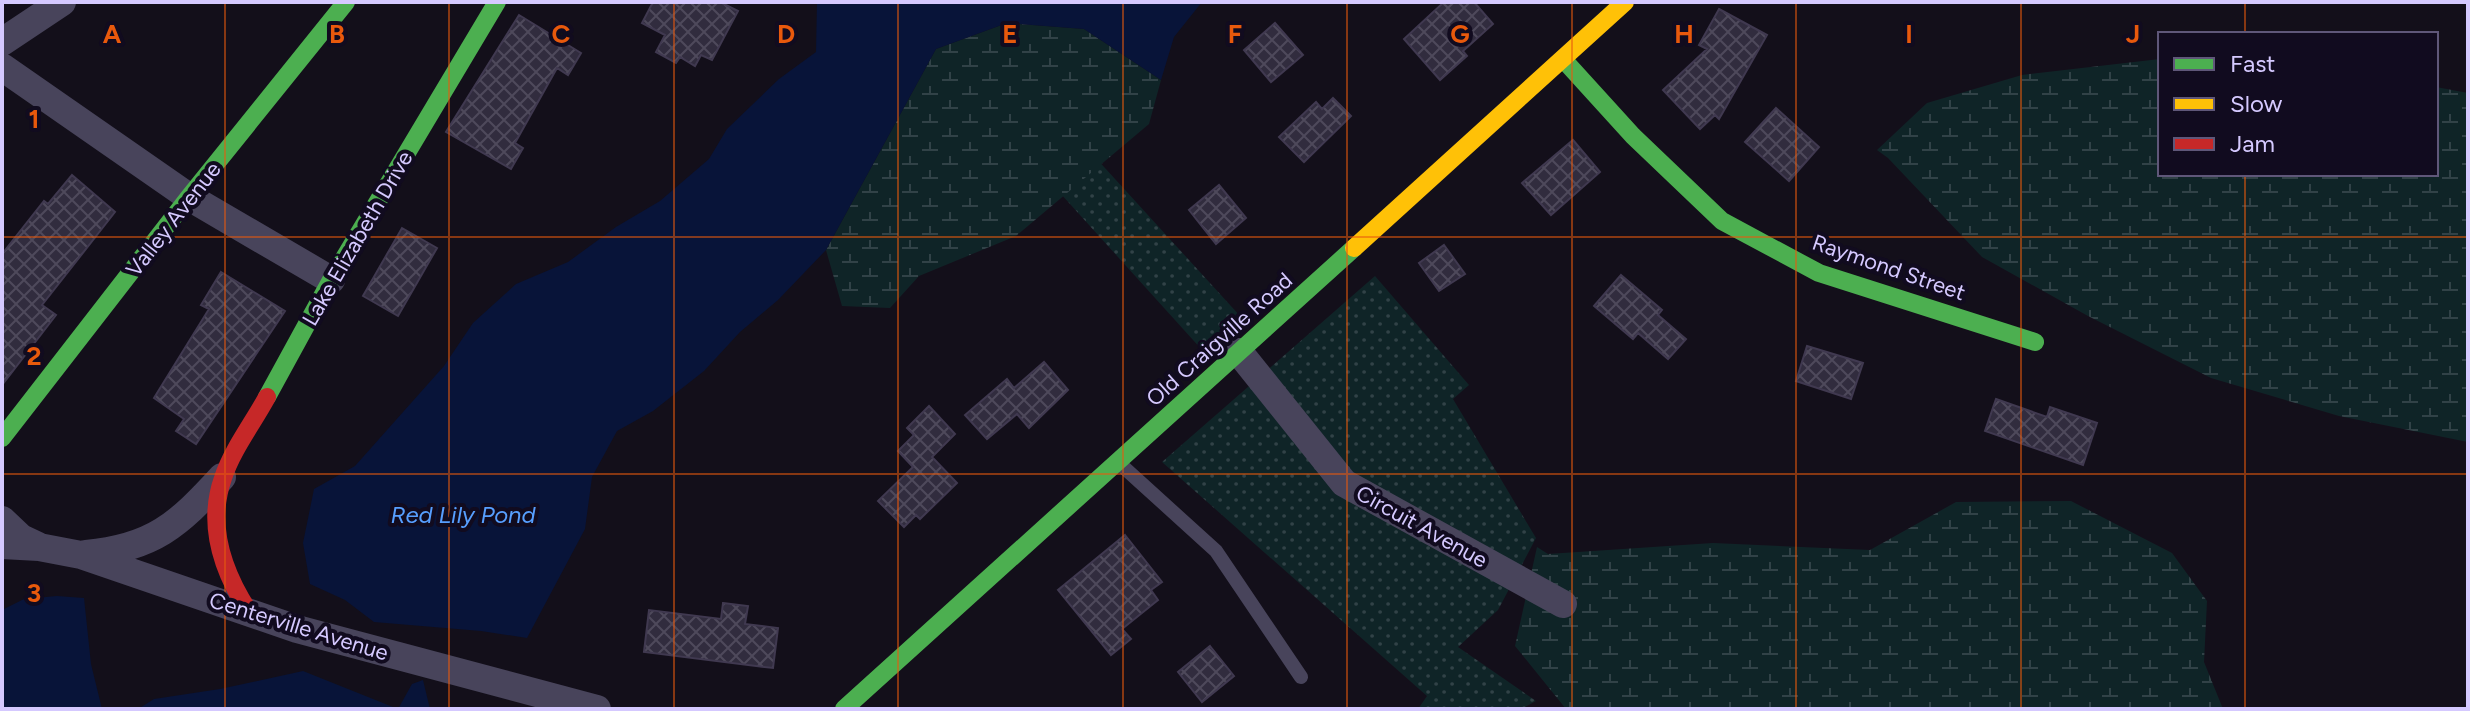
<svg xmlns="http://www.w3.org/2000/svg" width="2470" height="711" font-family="Figtree,sans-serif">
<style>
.grass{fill:url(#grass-dots)}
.wetland{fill:url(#wetland-marsh)}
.water{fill:#081439}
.building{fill:url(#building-cross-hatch);stroke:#403950;stroke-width:2}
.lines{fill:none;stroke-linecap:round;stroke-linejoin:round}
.lane{stroke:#48445b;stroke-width:14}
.street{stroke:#48445b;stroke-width:28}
.fast{stroke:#4caf50;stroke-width:18}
.slow{stroke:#ffc107;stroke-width:18}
.jam{stroke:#c62828;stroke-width:18}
.grid{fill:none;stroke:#e8590c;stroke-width:2;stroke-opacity:0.55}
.labels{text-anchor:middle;stroke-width:8;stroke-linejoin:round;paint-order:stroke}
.street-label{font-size:22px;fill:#d5c9ff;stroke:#110b1f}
.water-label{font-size:24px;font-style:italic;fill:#579fff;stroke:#110b1f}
.grid-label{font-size:26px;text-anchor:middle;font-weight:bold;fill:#e8590c;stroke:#110b1f;stroke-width:8;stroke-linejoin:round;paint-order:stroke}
</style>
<defs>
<pattern id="grass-dots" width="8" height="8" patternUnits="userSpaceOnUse" patternTransform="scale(2)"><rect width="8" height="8" fill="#0f2427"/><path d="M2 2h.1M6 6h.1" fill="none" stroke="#314247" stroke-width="1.8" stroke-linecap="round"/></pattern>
<pattern id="wetland-marsh" width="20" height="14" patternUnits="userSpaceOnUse" patternTransform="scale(2)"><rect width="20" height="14" fill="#0f2427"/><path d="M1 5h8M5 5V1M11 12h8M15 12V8" fill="none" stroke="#314247"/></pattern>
<pattern id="building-cross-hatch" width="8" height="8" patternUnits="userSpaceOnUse" patternTransform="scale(2)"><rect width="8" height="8" fill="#312c3e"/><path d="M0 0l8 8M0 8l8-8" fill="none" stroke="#4e495b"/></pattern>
</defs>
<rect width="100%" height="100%" fill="#130f1a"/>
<path class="grass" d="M990,42L1241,317L1203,351L946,67Z
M1375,276L1469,385L1453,399L1536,538L1498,610L1458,647L1536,701L1521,709H1418L1427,696L1162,462Z"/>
<path class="wetland" d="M1007,23L1084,29L1161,80L1149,124L1016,236L919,276L890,308L842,306L826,250L936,49Z
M2160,59V174H2436V87L2468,93V442L2339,416L2211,378L2088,316L1982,257L1888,158L1877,150L1927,103L2022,75Z
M2071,501L2172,553L2207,601L2204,662L2223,709H1566L1515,646L1537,547L1548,554L1713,543L1870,550L1956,502Z"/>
<path class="water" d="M817,2H1202L1174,37L1161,80L1084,29L1007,23L936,49L826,250L778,300L740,332L704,371L653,411L617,431L592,477L585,529L527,638L481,631L374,622L345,600L310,584L303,543L314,489L355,466L444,366L473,323L516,284L568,262L616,227L660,201L709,159L727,129L779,79L816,52Z
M57,596L84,598L91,664L102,709H2V610L24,599Z
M303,671L398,709L412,684L423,680L430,709H138L154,699L220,689Z"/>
<path class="building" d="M653,2H720L738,11L712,60L701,55L695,66L680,57L676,63L656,52L665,35L642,23Z
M1444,2H1474L1493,24L1463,51L1467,56L1440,80L1404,39Z
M1719,9L1767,35L1719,119L1715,115L1700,129L1663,90L1707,49L1699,45Z
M519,15L581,53L568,75L557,68L515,143L523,148L511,169L446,132Z
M1275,23L1303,55L1271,82L1244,50Z
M1333,98L1351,116L1304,162L1279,137L1316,102L1322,109Z
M1776,108L1819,147L1789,181L1745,142Z
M1573,140L1600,172L1551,215L1522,183Z
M72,175L115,212L42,305L56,315L2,385V254L44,201L48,204Z
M1219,185L1246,218L1216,244L1189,210Z
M402,228L437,248L398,316L363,296Z
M1444,245L1465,274L1439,291L1419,263Z
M221,272L285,311L196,444L176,431L184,419L154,398L209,309L201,305Z
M1621,275L1662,310L1658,315L1686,339L1668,359L1638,333L1633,339L1594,306Z
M1807,346L1863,363L1851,399L1796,381Z
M1044,362L1068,390L1029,428L1017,414L987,439L965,415L1007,379L1014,388Z
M1996,399L2047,417L2050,407L2097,423L2083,465L1985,431Z
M929,406L955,434L932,457L957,483L920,519L916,515L904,527L878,501L913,467L898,451L914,435L907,428Z
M1125,535L1162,582L1151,590L1158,600L1122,629L1131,639L1111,655L1058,590Z
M723,603L748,606L745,624L778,628L773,668L644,652L649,610L721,619Z
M1210,646L1234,676L1202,702L1178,672Z"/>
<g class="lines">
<path class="lane" d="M1119,463L1216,551L1301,677"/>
<path class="street" d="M2,42L62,2
M2,67L189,197L331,280
M1239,352L1344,483L1563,604
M2,520L21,538L38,546
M2,545L39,547L81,555L297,629L597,709
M86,554C153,548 178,525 222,477"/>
<path class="fast" d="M1563,59L1633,136L1722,221L1819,273L2035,342
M267,397L331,280L497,2
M2,438L189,197L346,2
M844,709L1354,248"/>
<path class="slow" d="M1354,248L1625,2"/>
<path class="jam" d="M249,612C223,572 206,526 223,478C232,450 253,423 267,397"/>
</g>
<path class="grid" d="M225,2V709M449,2V709M674,2V709M898,2V709M1123,2V709M1347,2V709M1572,2V709M1796,2V709M2021,2V709M2245,2V34M2245,174V709M2,237H2468M2,474H2468"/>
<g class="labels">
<g class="street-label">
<text transform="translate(173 219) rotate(-52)" y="8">Valley Avenue</text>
<text transform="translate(357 238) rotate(-60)" y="8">Lake Elizabeth Drive</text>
<text transform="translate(1889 267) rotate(19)" y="8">Raymond Street</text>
<text transform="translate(1219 339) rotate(-42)" y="8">Old Craigville Road</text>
<text transform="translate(1422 526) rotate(29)" y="8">Circuit Avenue</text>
<text transform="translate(299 626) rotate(17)" y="8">Centerville Avenue</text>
</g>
<g class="water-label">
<text x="463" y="523">Red Lily Pond</text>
</g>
</g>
<g class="grid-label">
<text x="112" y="43">A</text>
<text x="337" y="43">B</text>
<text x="561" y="43">C</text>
<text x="786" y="43">D</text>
<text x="1010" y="43">E</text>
<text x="1235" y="43">F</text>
<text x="1460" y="43">G</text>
<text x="1684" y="43">H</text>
<text x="1909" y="43">I</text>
<text x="2133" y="43">J</text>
<text x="34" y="128">1</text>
<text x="34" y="365">2</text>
<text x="34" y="602">3</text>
</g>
<rect width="2470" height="711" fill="none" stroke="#d5c9ff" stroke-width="8"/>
<rect x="2158" y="32" width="280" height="144" fill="#110b1f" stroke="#5f5779" stroke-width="2"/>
<rect x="2174" y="58" width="40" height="12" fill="#4caf50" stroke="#5f5779" stroke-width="2"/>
<text x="2230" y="72" font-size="24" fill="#d5c9ff">Fast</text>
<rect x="2174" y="98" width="40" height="12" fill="#ffc107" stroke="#5f5779" stroke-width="2"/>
<text x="2230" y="112" font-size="24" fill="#d5c9ff">Slow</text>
<rect x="2174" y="138" width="40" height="12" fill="#c62828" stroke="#5f5779" stroke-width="2"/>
<text x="2230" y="152" font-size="24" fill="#d5c9ff">Jam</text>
</svg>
